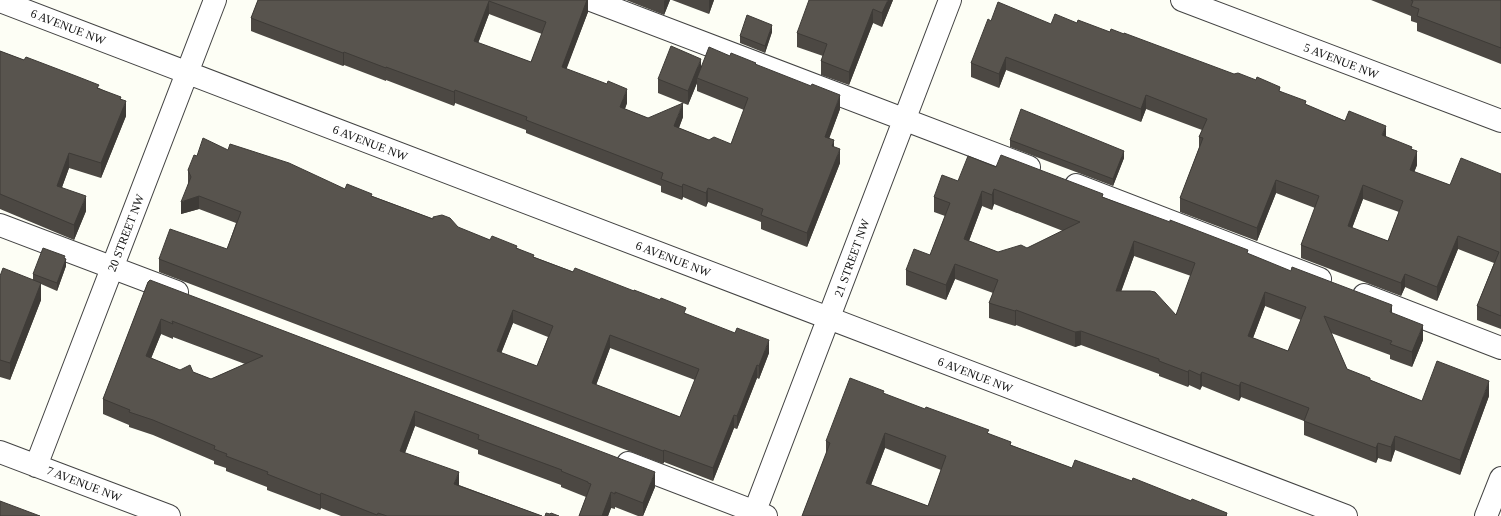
<svg xmlns="http://www.w3.org/2000/svg" width="1501" height="516" font-family="'Times New Roman',serif">
<style>
.lines{fill:none;stroke-linecap:round;stroke-linejoin:round}
.minor-casing{stroke:#434343;stroke-width:24}
.minor{stroke:#fff;stroke-width:22}
.wall{fill:#4c4843;fill-rule:evenodd}
.shaded-wall{fill:#3e3b37}
.building{fill:#58544e;stroke:#3e3b37;fill-rule:evenodd}
.labels{text-anchor:middle;stroke-width:4;stroke-linejoin:round;paint-order:stroke}
.street-label{font-size:12px;fill:#101010;stroke:#fff}
</style>
<rect width="100%" height="100%" fill="#fdfef5"/>
<g class="lines">
<defs>
<path id="minor" d="M591,0L1029,167
M1182,0L1501,121
M0,1L1346,516
M1076,185L1320,279
M0,225L177,292
M1364,295L1501,348
M0,452L169,516
M628,463L766,516
M36,466L215,0
M753,516L950,0
M1486,516L1501,478"/>
</defs>
<use href="#minor" class="minor-casing"/>
<use href="#minor" class="minor"/>
</g>
<path class="wall" d="M258,0H588V12L566,69L627,103L625,109L648,118L683,117L679,128L709,140L731,144L744,110L697,91V83L688,105L658,93V79L701,66L730,56L756,65L840,109L829,138L834,147L840,163L807,247L761,229V222L708,202L706,207L683,197L682,200L661,192V186L526,133V130L455,103L454,106L386,80V81L344,65L343,66L251,31V18ZM489,14L542,34L531,62L478,43Z
M626,0H670L664,15Z
M672,0H714L709,14Z
M893,0L882,27L873,23L849,85L821,75V61L823,56L797,47V33Z
M1371,0H1501V64L1417,31V23L1411,21V16Z
M991,21L1051,24L1077,23L1110,32L1280,91L1306,105L1386,137L1412,149L1417,165L1414,172L1450,185L1501,174V329L1477,320V306L1494,263L1458,249L1437,301L1405,287L1401,296L1301,258V245L1315,208L1276,193L1257,241L1180,212V198L1199,148V137L1202,130L1146,109L1141,122L1006,70L999,88L971,77V63ZM1363,199L1399,212L1388,241L1352,228Z
M772,32L765,53L740,43V36Z
M0,51L99,88L121,99L126,116L101,178L69,168L62,187L86,211L74,240L0,209Z
M1010,140L1124,158L1113,186L1010,147Z
M228,150L345,189L372,196L490,240L517,248L534,257L686,314L769,353L759,379L757,378L737,429L734,428L713,481L664,462L663,464L159,272V259L227,249L236,223L199,209L181,214L188,184V170L197,156ZM513,323L548,337L537,366L501,353ZM610,348L695,380L680,417L596,385Z
M996,167L1103,197L1248,254L1392,313L1423,340L1412,367L1390,359V355L1331,333L1347,369L1370,380L1422,401L1489,396L1460,475L1395,450L1391,462L1378,458L1376,463L1304,435V421L1241,397L1239,401L1202,386L1200,390L1189,385L1188,387L1159,376V374L1081,345L1075,347L1016,325L1015,326L989,318V303L993,293L955,279L946,300L906,285V270L930,255L945,216L934,212V197L958,181ZM994,204L1063,231L1027,248L998,252L969,241L982,206L992,210ZM1134,256L1191,276L1176,315L1121,291ZM1265,306L1301,320L1288,351L1253,338Z
M65,258L66,266L57,291L41,284V300L10,380L0,377V276L33,280V274Z
M148,282L655,487L643,516H638L615,507V509L611,508L608,516H579L586,497L561,487V485L478,454V450L415,426L405,453L459,485L542,516H341L321,508L320,510L267,490V487L226,471V468L214,464V461L153,435L129,427V425L103,414V399ZM161,334L173,339V337L245,364L211,379L193,372L180,370L151,358Z
M884,394L989,434L1011,445L1072,468L1132,481L1227,513L802,516L826,454V441ZM885,448L941,470L928,506L871,485Z"/>
<path class="shaded-wall" d="M587,0H588V12L562,81V67Z
M665,0H670L664,15V1Z
M709,0H714L709,14Z
M888,0H893L882,27V13Z
M489,1V14L474,54V41Z
M873,9V23L849,85V72Z
M772,25V32L765,53V46Z
M344,52V65L343,66V53Z
M1006,57V70L999,88V74Z
M701,59V72L697,78V83L688,105V91Z
M627,89V103L620,121V107Z
M455,90V103L454,106V92Z
M840,95V109L825,150V137Z
M1146,95V109L1141,122V109Z
M126,101V116L101,178V163Z
M683,103V117L674,140V126Z
M1386,126V139L1382,135Z
M834,140V154L832,146Z
M840,149V163L807,247V233Z
M1124,151V158L1113,186V179Z
M1417,151V165L1410,183V170Z
M69,153V168L57,201V186Z
M1276,180V193L1257,241V228Z
M683,184V197L682,200V187Z
M1363,185V199L1348,239V226Z
M708,188V202L706,207V193Z
M994,189V204L992,210V195Z
M982,191V206L964,254V239Z
M86,196V211L74,240V225Z
M199,196V209L181,214V202Z
M1458,236V249L1437,301V287Z
M1134,241V256L1116,306V291Z
M66,259V266L57,291V283Z
M955,264V279L946,300V285Z
M1405,274V287L1401,296V283Z
M41,283V300L10,380V363Z
M1265,292V306L1248,351V336Z
M1392,305V320L1390,312Z
M513,310V323L497,364V351Z
M1016,310V325L1015,326V311Z
M161,319V334L146,371V356Z
M1423,325V340L1412,367V352Z
M1081,331V345L1075,347V332Z
M610,335V348L592,396V383Z
M769,340V353L759,379V366Z
M757,365V378L737,429V416Z
M1189,370V385L1188,387V372Z
M1202,372V386L1200,390V375Z
M1489,381V396L1460,475V460Z
M1241,382V397L1239,401V386Z
M415,411V426L400,466V451Z
M734,415V428L713,481V468Z
M885,433V448L866,498V483Z
M1395,436V450L1391,462V447Z
M1378,443V458L1376,463V448Z
M664,450V462L663,464V451Z
M459,472V488L454,484Z
M655,472V487L643,516V503Z
M611,492V508L608,516H602Z
M321,493V508L320,510V495Z"/>
<path class="building" d="M258,0H587L562,67L607,84L608,81L627,89L620,107L648,118L683,103L674,126L709,140L714,137L731,144L748,98L697,78L709,47L730,56L731,53L756,63L755,64L811,86L812,84L840,95L825,137L834,140L832,146L840,149L807,233L761,215L763,209L708,188L706,193L683,184L682,187L661,179L663,173L526,120L527,117L455,90L454,92L386,67V68L344,52L343,53L251,18ZM489,1L546,22L531,62L474,41Z
M809,0H888L882,13L873,9L849,72L821,61L827,44L797,33Z
M1411,0H1501V48L1417,16L1419,9L1411,6L1413,1Z
M998,2L1051,24L1055,14L1077,23L1078,20L1110,32L1111,29L1124,34V33L1234,74L1238,73L1256,80L1257,77L1280,87L1279,91L1306,101L1305,104L1345,121L1349,111L1386,126L1382,135L1412,147L1411,149L1417,151L1410,170L1450,185L1461,158L1501,174V316L1477,306L1499,252L1458,236L1437,287L1405,274L1401,283L1301,245L1319,196L1276,180L1257,228L1180,198L1203,138L1199,137L1207,119L1146,95L1141,109L1006,57L999,74L971,63L988,19L991,21ZM1363,185L1403,201L1388,241L1348,226Z
M747,15L772,25L765,46L740,36Z
M671,46L701,59L688,91L658,79Z
M0,51L24,60L26,57L76,76L99,85L97,88L121,97L120,99L126,101L101,163L69,153L57,186L86,196L74,225L0,194Z
M1021,109L1124,151L1113,179L1010,140Z
M203,138L228,150L230,144L289,163L345,189L347,184L372,194L371,196L433,219V217L442,215L450,218L458,227L490,240L492,236L517,246L516,248L534,255L533,257L573,272L575,268L634,291V290L660,300L661,298L686,308L684,313L735,333L737,328L769,340L759,366L757,365L737,416L734,415L713,468L664,450L663,451L159,259L170,229L227,249L241,212L199,196L181,202L191,177L188,170L194,155L197,156ZM513,310L553,326L537,366L497,351ZM610,335L699,369L680,417L592,383Z
M1001,155L1103,194L1102,197L1170,222V220L1248,250L1247,253L1291,271L1292,267L1392,305L1390,312L1423,325L1412,352L1390,344L1392,341L1324,316L1347,369L1370,378V380L1422,401L1437,361L1489,381L1460,460L1395,436L1391,447L1378,443L1376,448L1304,421L1309,408L1241,382L1239,386L1202,372L1200,375L1189,370L1188,372L1159,361V359L1081,331L1075,332L1016,310L1015,311L989,303L998,280L955,264L946,285L906,270L914,249L930,255L950,203L934,197L942,175L958,181L968,156L996,167ZM994,189L1080,222L1027,248L1021,245L998,252L964,239L982,191L992,195ZM1134,241L1195,263L1176,315L1155,292L1150,291H1116ZM1265,292L1306,307L1288,351L1248,336Z
M43,248L65,256L64,258L66,259L57,283L33,274Z
M3,268L41,283L10,363L0,360V276Z
M150,280L655,472L643,503L615,492V494L611,492L602,516H579L591,484L588,483V482L561,471L562,470L478,439L479,435L415,411L400,451L459,472L454,484L542,516H387L378,513L377,515L321,493L320,495L267,474L268,472L226,456L227,454L214,449L215,446L153,420L129,412L130,410L103,399L148,282ZM161,319L173,324L172,321L263,356L211,379L193,372L190,365L180,370L146,356Z
M850,378L884,391L883,393L925,409L926,407L989,430L987,433L1011,442L1010,445L1072,468L1075,460L1132,481L1133,478L1191,501L1192,499L1227,513L1226,516H1227H802L830,443L826,441ZM885,433L946,456L928,506L866,483Z
M0,501L40,516H0Z
M546,513L550,514L551,513L559,516H545Z"/>
<g class="labels">
<g class="street-label">
<text transform="translate(68 27) rotate(21)" y="4">6 AVENUE NW</text>
<text transform="translate(1341 61) rotate(21)" y="4">5 AVENUE NW</text>
<text transform="translate(370 143) rotate(21)" y="4">6 AVENUE NW</text>
<text transform="translate(126 233) rotate(-69)" y="4">20 STREET NW</text>
<text transform="translate(852 258) rotate(-70)" y="4">21 STREET NW</text>
<text transform="translate(673 259) rotate(21)" y="4">6 AVENUE NW</text>
<text transform="translate(975 375) rotate(21)" y="4">6 AVENUE NW</text>
<text transform="translate(84 484) rotate(21)" y="4">7 AVENUE NW</text>
</g>
</g>
</svg>
